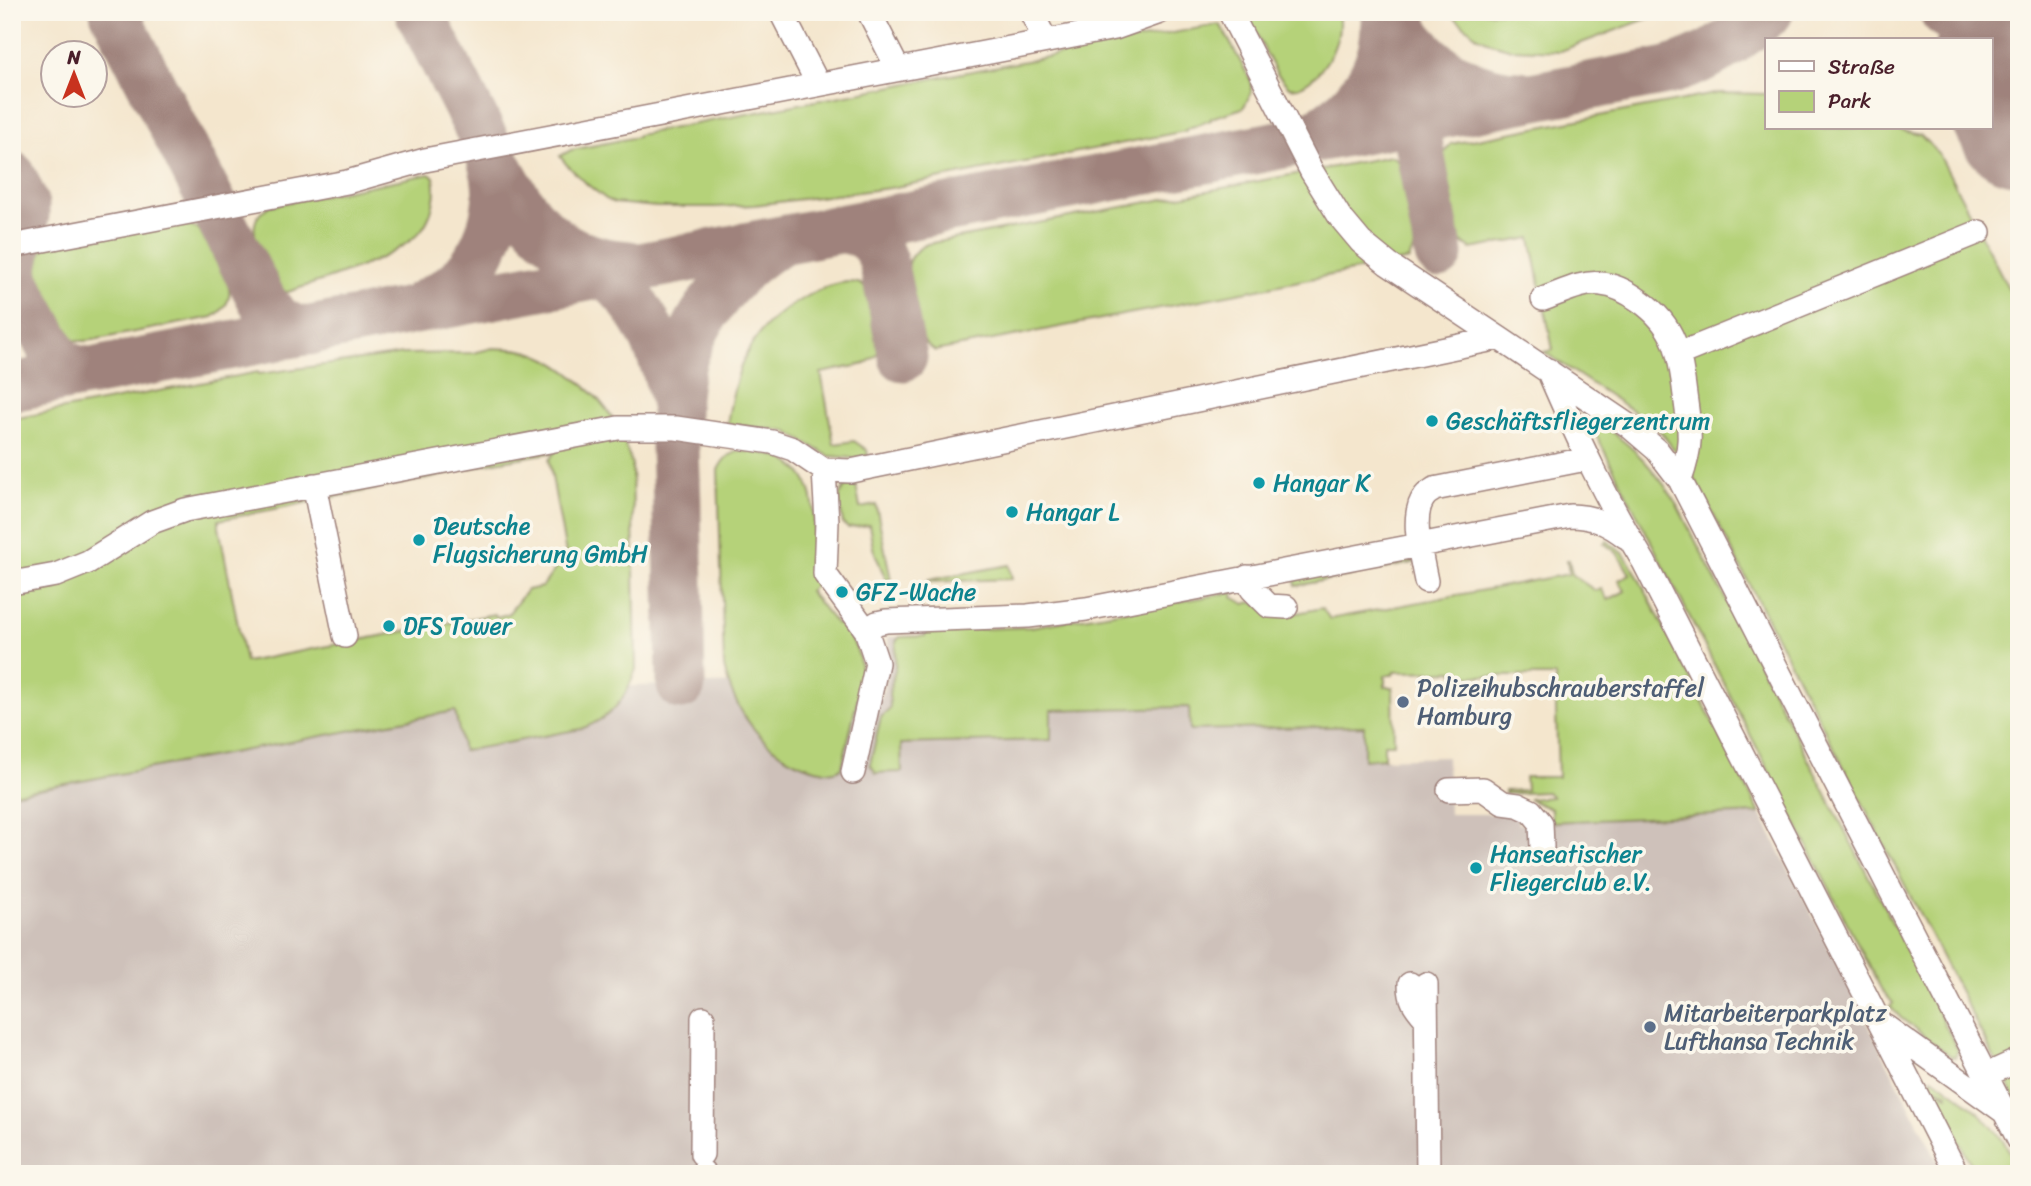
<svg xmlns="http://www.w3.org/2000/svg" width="2031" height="1186" font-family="Sriracha,sans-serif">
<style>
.industrial{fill:#cec1ba}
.green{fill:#b5d279;stroke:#807852;stroke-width:2;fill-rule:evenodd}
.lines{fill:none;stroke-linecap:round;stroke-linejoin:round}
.taxiway{stroke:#9f827c;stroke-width:49}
.runway{stroke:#9f827c;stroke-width:124}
.minor-casing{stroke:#9f827c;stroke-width:26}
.minor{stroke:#fff;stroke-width:23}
.culture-dot{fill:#0f9aa8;stroke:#fbf7ec;stroke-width:2.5}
.service-dot{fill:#5c6f8a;stroke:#fbf7ec;stroke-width:2.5}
.labels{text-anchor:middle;stroke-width:7;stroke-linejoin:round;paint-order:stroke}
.culture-label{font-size:24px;fill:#0d838f;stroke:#fbf7ec;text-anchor:start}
.service-label{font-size:24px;fill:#4e5e75;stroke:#fbf7ec;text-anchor:start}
</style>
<rect width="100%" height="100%" fill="#fbf7ec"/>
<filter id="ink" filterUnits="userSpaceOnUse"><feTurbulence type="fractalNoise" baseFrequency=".0143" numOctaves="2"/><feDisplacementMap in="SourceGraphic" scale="14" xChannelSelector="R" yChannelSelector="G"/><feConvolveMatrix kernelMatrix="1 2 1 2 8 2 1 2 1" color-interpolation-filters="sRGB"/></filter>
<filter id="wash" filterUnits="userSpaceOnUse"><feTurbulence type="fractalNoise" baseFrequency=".00686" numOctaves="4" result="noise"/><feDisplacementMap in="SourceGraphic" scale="28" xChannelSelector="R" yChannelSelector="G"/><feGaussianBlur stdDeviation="1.57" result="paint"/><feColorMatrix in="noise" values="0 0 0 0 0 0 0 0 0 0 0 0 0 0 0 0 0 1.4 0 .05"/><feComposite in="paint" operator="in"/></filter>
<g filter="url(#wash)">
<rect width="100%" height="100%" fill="#f4e6cd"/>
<path class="industrial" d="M926,636L1379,668L1380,759L1447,757L1449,814H1517L1518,824L1760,813L1944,1174H12V698L600,687L861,680L859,692L882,698L889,661L888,637Z"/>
<path class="green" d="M1245,12H1338C1340,23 1339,35 1335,45C1330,61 1307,92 1289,87L1277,74Z
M1448,12H1665L1560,51L1512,49L1494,44L1478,37Z
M1220,24L1251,81V94L1243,108L1211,118V120L1186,129V131L890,188L754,205L716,207H657L614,203L606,199L588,185L567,165L560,156L571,150L637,137V135Z
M1720,93L1767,94V128H1891L1920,135L1939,154L2019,309V1106L1695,479L1661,432L1636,413L1544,352L1553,350L1531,238L1471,249C1462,244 1456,238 1452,229C1447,218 1438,174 1440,163C1441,155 1446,150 1451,144Z
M1391,156L1404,164L1408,170L1420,230L1409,260L935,351C928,346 923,342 920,334C914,322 905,275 908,263C911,253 919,248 927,244Z
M429,174L434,177C437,192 433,212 425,225C405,258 324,279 288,292H283C272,278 251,242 255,224C256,216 263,210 269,206Z
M177,223C185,225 196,226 202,232C208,238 212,249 216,256C227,280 241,299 213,317L93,340C80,342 69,342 60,331L28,270C30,257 39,253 49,246Z
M847,282C858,282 863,283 869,293L880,348L876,356L865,364L821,373L834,444L854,441L867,450L868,456L853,458L829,456L786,431L727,424C736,369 747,331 797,302C814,292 828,284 847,282Z
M493,348C507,349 522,348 536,354C563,364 598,394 613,419C622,434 627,449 632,465L636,669C625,700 613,717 581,729L463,751L455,711L12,794V419L258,372L259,374L403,354L473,353ZM555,452L549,460L566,554L542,587L527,590L508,614L496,617L495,614L245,662L219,527V520L431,478L495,462Z
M1584,412C1625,440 1646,457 1674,499L1958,1050L1955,1057H1952L1901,1018L1890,1007L1893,1003L1881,989L1592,427L1582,413Z
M739,451C748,452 758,452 767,454C818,464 816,510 813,552C812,563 810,574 818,583L809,591L837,625L840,623C858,645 865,663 859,692L842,767C835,774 825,771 816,769C767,757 735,714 724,667L718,470C723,459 728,455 739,451Z
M856,485L860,508L876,505L891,580H886L873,548L869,525L848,528L843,524L839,497L845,487Z
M1607,541L1623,553L1635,571L1760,813L1551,822V809L1528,799L1552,797L1547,792L1505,794V791L1526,790L1525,777H1558L1555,676H1455L1454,671L1394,672L1393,675H1385V687H1393L1394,744H1384V758L1364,760V726L1190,730L1189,707L1051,710V740L901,744L902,772L876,773L870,764L881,717L889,710L890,706L889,693L895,670L896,641L900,637L925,636V631L1030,627L1234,592L1233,597L1245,604L1251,602L1287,615L1322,608L1330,619L1569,574L1567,560H1569L1572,575L1596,591L1601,589L1608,600L1625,591L1619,580L1630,574L1617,553L1604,543Z
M1409,558L1417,562L1296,586L1295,580Z
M1009,565L1012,579L928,582V580Z
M1932,1077C1963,1098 1993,1120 2011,1154C2014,1160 2018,1166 2019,1174H1976L1932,1088L1948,1095V1093L1930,1086Z"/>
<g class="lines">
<path class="taxiway" d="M114,12L262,300C274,319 287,330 310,331
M419,12C438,49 457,86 476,123C511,192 539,261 629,265
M1390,12L1414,120L1439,254
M1944,12L1958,23L1973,40
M1397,13C1402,22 1406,34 1413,42C1439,73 1478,94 1519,95
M1311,136C1356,112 1387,71 1385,19
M12,176L25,205V215L14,268L17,285L57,359L71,368L93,372
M843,229C865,232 875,240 883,261L903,357
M584,260C596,268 608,275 619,286C649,317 666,362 675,403
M422,305C434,299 445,293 455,285C489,256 506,202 491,160
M12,387L1667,71C1707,60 1738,39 1769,12
M681,685C680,628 679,571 677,515C677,473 672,429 677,387C684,329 727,273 777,243"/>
<path class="runway" d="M1991,69L2019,123"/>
</g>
</g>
<g filter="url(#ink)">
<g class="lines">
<defs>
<path id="minor" d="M781,12L818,84
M869,12L898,69
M1031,12L1046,41
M1230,12L1312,172L1340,217L1361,242L1388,264L1499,338
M12,246L347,182L425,160L1115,28L1160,12
M1543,299C1561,293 1582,281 1601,284C1614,285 1629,293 1640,301C1676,326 1680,354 1685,395C1690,431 1693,444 1680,480
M1679,354L1979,232
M1548,370C1577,437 1606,500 1644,562L1957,1174
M824,470L851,471L1499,338L1629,426L1657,450L1680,480L2019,1140
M314,485L345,636
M1247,577L1252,589L1269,606L1286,607
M1426,581C1422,559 1409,514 1425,496C1427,493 1431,492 1434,489L1586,459
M12,583L56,575L88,562L152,522L185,510L618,428H676L772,442L793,449L824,470L827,522L825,574L866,630L877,663L853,772
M866,630L877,623L886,621L1028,616L1086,609L1570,516C1592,516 1608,523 1626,537
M1449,790L1483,789L1503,803L1518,805L1531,811L1541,823L1542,847
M1410,984C1410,1001 1415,1006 1426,1019
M1426,984L1428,1174
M1886,1027L2003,1111
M1986,1075L2019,1060
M702,1154L703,1018
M702,1174L703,1172"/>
</defs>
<use href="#minor" class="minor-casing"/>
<use href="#minor" class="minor"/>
</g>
</g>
<g class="culture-dot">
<circle cx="1432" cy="421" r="7"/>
<circle cx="1259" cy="483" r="7"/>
<circle cx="1012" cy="512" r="7"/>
<circle cx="419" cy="540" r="7"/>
<circle cx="842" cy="592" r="7"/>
<circle cx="389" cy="626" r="7"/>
<circle cx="1476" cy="868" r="7"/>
</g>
<g class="service-dot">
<circle cx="1403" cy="702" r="7"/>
<circle cx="1650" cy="1027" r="7"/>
</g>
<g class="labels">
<g class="culture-label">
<text x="1446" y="429">Geschäftsfliegerzentrum</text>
<text x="1273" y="491">Hangar K</text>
<text x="1026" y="520">Hangar L</text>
<text x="433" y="534">Deutsche<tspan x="433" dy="28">Flugsicherung GmbH</tspan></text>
<text x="856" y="600">GFZ-Wache</text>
<text x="403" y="634">DFS Tower</text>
<text x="1490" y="862">Hanseatischer<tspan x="1490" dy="28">Fliegerclub e.V.</tspan></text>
</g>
<g class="service-label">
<text x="1417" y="696">Polizeihubschrauberstaffel<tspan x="1417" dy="28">Hamburg</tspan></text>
<text x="1664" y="1021">Mitarbeiterparkplatz<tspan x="1664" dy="28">Lufthansa Technik</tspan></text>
</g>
</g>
<rect width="2031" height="1186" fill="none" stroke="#fbf7ec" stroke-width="42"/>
<rect x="1765" y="38" width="228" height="91" fill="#fbf7ec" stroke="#b4a19f" stroke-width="2"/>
<rect x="1779" y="61" width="35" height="10" fill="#ffffff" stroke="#b4a19f" stroke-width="2"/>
<text x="1828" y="74" font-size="21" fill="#4a1f2b">Straße</text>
<rect x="1779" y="91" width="35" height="21" fill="#b5d279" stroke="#b4a19f" stroke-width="2"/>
<text x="1828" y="108" font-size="21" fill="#4a1f2b">Park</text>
<g transform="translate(74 74)"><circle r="33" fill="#fbf7ec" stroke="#b4a19f" stroke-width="2"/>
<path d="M0-5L12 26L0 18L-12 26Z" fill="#c8321e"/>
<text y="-10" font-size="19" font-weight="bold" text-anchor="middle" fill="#4a1f2b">N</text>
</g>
</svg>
